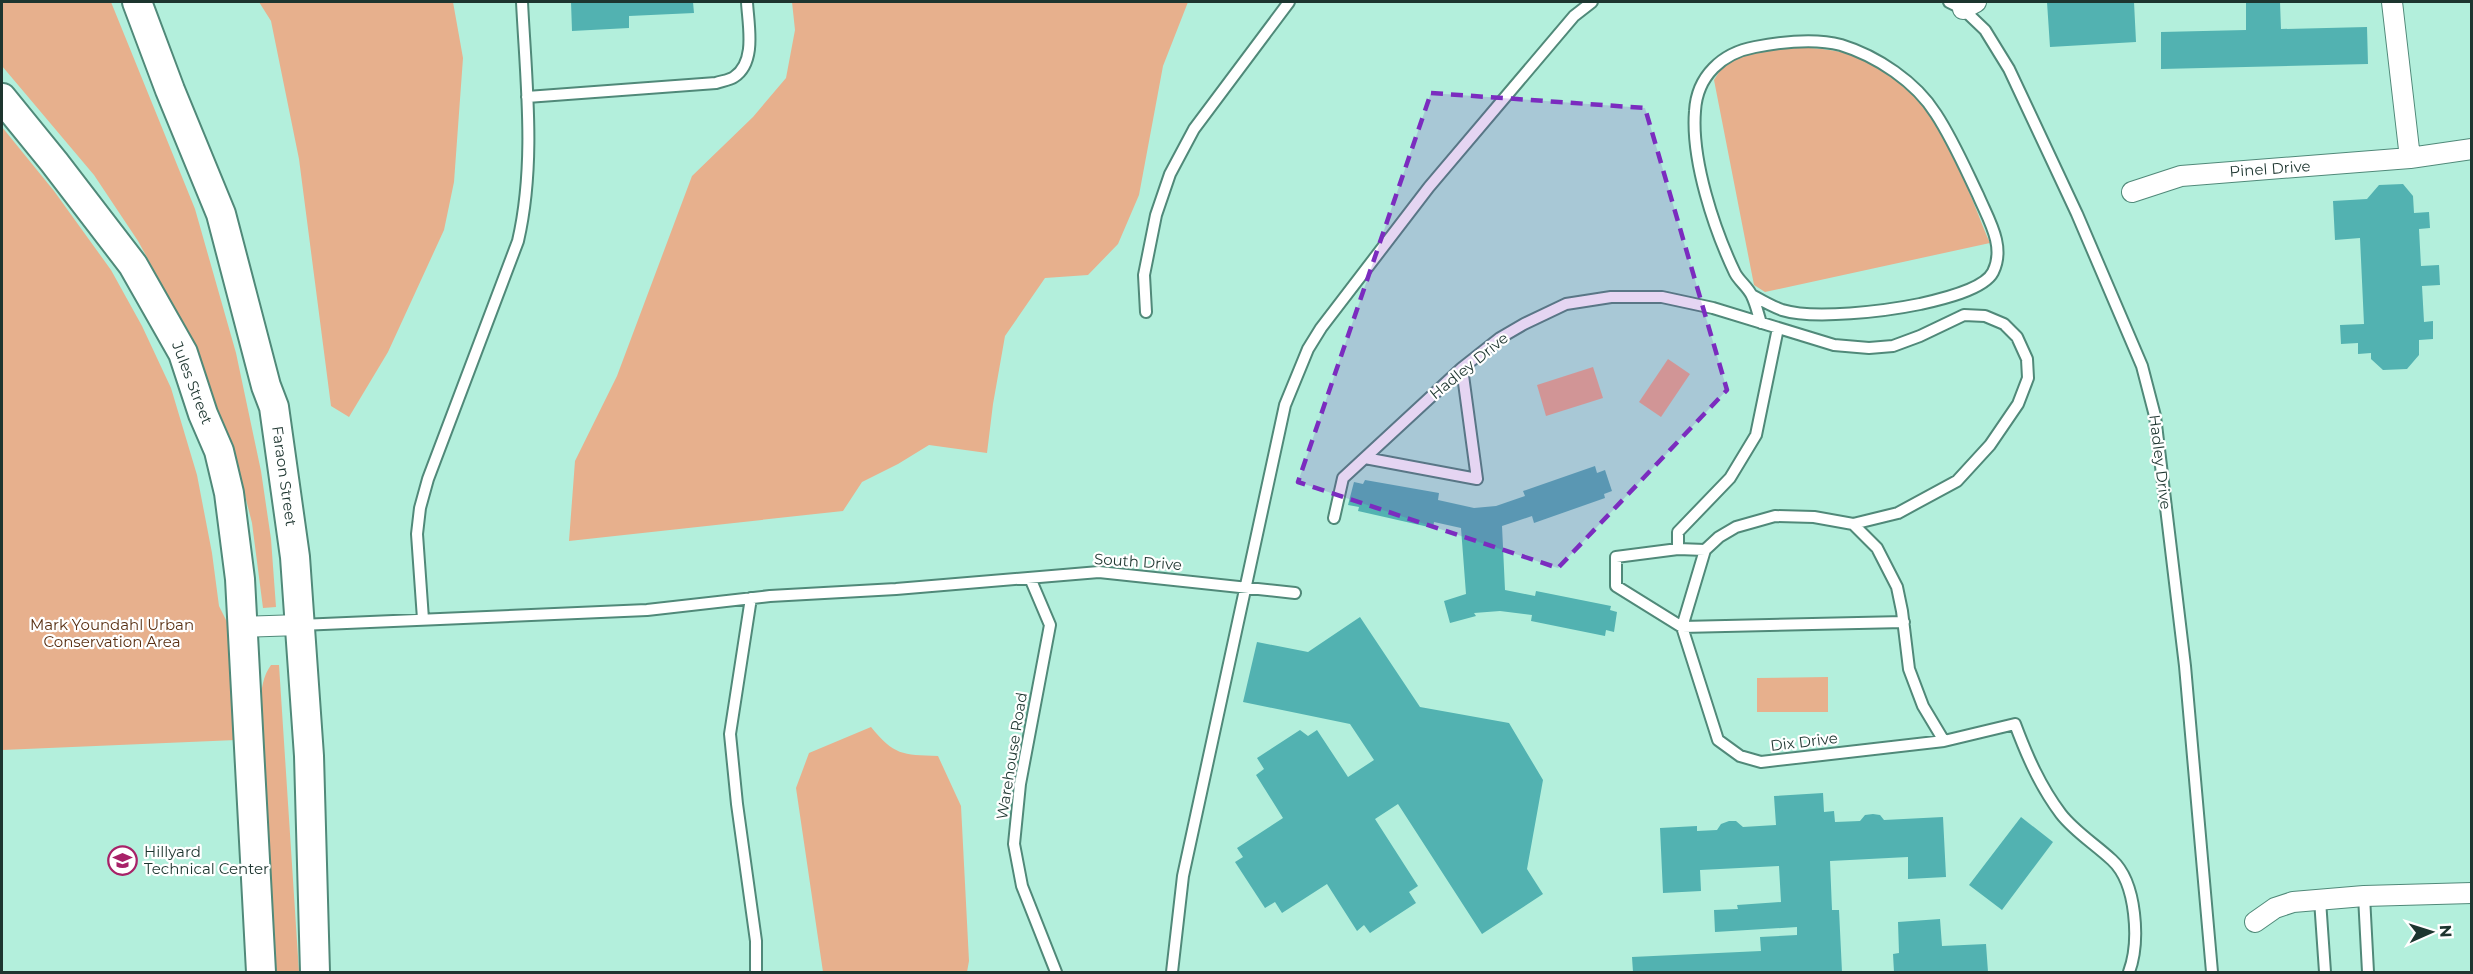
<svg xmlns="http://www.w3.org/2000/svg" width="2473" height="974" font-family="Montserrat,sans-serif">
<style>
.green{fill:#e7b08d}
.building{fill:#52b2b1}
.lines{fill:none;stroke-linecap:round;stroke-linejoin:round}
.service-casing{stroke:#508979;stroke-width:14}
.minor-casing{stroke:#508979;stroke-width:22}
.secondary-casing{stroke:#508979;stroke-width:32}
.service{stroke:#fff;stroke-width:10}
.minor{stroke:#fff;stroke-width:20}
.secondary{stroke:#fff;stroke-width:28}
.marked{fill:#7b2cbf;fill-opacity:0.2;stroke:#7b2cbf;stroke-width:4.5;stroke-dasharray:12 8;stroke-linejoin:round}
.labels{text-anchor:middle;stroke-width:4.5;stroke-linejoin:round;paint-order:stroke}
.street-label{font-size:15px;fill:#1d352f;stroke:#fff}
.park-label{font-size:15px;fill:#593013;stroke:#fff}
.poi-label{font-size:15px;fill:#1d352f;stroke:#fff;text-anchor:start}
</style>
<rect width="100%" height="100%" fill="#b3efdc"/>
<path class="green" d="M2,2H111L195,209L236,353L261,471L271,539L276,607L263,608L252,523L236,460L220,430L202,373L172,303L138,241L94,175L2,66Z
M259,2H453L463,58L454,182L444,230L388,352L349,417L331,406L299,159L271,21Z
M792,2H1188L1163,66L1139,195L1118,244L1088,275L1045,278L1005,336L993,404L987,453L929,445L898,464L862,482L843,511L569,541L575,461L617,376L692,176L753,117L786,78L795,30Z
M1786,46C1804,48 1823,48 1841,52C1931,72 1959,169 1990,243L1765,292L1754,285L1714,80L1724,64L1747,53Z
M2,127L54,191L111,270L142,326L171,388L197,475L212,553L219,606L228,624L236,740L2,750Z
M1668,359L1690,374L1661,417L1639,402Z
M1593,367L1603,398L1546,416L1537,385Z
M271,665H279L299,972H273L261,757L265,754C263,727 254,688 271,665Z
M1828,677V712H1757V678Z
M871,727C894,755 902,755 938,756L961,806L969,961L967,972H823L796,788L809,753Z"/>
<path class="building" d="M571,2H693L694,13L629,16V28L572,31Z
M2047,2H2134L2136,42L2050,47Z
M2246,2H2280L2281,29L2367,27L2368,64L2161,69V32L2246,30Z
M2403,184L2413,196L2414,213L2429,212L2430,228L2419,229L2421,266L2439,265L2440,285L2422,286L2424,322L2433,321V339L2419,340V355L2407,369L2383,370L2371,359V353L2358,354V343L2341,344L2340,325L2364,324L2360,238L2335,240L2333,201L2367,199L2379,185Z
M1595,466L1597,473L1605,470L1612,491L1604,494L1605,498L1534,523L1532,516L1502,526L1505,590L1535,596L1536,591L1611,606L1610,610L1617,612L1614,632L1606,630L1605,636L1531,621L1532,615L1500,611L1474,613L1476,616L1450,623L1444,601L1466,594L1461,528L1434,522L1433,528L1358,511L1359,507L1348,505L1354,482L1363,484L1365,480L1439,493L1438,500L1474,508L1496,506L1525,496L1523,491Z
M1360,617L1420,707L1509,723L1543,780L1527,869L1543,894L1482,934L1398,804L1375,819L1418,886L1409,892L1416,903L1370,933L1364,925L1357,931L1327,884L1282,913L1275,902L1265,908L1235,862L1243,857L1237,848L1283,818L1256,775L1264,769L1257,758L1300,730L1308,736L1317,730L1348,777L1374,760L1350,724L1243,702L1257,642L1308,652Z
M1823,793L1824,812L1834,811L1835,822L1860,821L1865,815L1873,814L1880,815L1884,820L1943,817L1946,877L1908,879V857L1830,861L1832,910H1839L1842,972H1633L1632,957L1761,951L1760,937L1797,935V927L1715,932L1714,910L1738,909L1737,905L1781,902L1779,866L1700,870L1701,891L1663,893L1660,828L1697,826V831L1717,830L1721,824L1729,821H1736L1743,827L1776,825L1774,796Z
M2021,817L2053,842L2002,910L1969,885Z
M1940,919L1942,946L1986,944L1988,972H1894L1893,954L1899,953L1898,922Z"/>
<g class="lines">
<defs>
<path id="service" d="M1949,2L1963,9L1985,30L2009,69L2077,214L2142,366L2155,416L2185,666L2212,972
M527,97L716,83C722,81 730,80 734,77C757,62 748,24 747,2
M1752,295C1761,300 1771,306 1782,310C1814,320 1886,311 1920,304C1938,300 1984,290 1993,272C2006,246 1988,219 1978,195C1965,168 1953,140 1936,114C1916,82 1877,56 1841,45C1815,38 1781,42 1755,47C1722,53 1697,76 1695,111C1691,160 1714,229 1735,273C1739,281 1748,287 1752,296C1756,304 1758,314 1761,323
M1146,312L1144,275L1156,215L1170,174L1194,129L1289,2
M1365,458L1477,479L1462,368
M1334,518L1343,478L1462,368L1500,338L1524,324L1566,304L1611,297H1662L1713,308L1834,345L1869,348L1893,346L1920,336L1964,315L1985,316L2004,324L2017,337L2027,359L2028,378L2018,404L1990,445L1957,481L1898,513L1853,524L1814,517L1775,516L1736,527L1719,537L1705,550L1682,627L1718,740L1740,756L1761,762L1944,741L2015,724C2027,756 2040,786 2061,814C2075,832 2095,844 2112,860C2137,883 2140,942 2129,972
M1853,524L1877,548L1897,587L1902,611L1909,669L1923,706L1944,741
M1678,549V532L1730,478L1756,435L1778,328
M1705,550L1678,549L1616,557V586L1682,627L1904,622
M1030,578L1050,625L1020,784L1014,844L1022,886L1056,972
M751,598L730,734L737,804L756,941V972
M423,619L417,534L420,508L428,479L518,241C536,163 526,81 522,2
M300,625L647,610L770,596L896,589L1099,572L1295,593
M2364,896L2368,972
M2320,900L2325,972
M1172,972L1183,876L1285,405L1308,349L1321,328L1429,187L1574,16L1592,2"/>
<path id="minor" d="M2392,2L2410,158
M1963,9L1976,2
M2132,192L2181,176L2410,158L2472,149
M243,627L300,625
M2255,922L2275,908L2293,902L2364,896L2472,893"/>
<path id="secondary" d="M137,2L170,90L221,214L266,386L274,407L295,557L309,756L315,972
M2,98L54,162L133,265L183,353L203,414L219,451L229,493L240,579L261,972"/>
</defs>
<use href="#service" class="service-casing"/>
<use href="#minor" class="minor-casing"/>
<use href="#secondary" class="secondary-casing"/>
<use href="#service" class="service"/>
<use href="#minor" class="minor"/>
<use href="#secondary" class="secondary"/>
</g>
<path class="marked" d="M1431,93L1645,108L1727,390L1558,568L1298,482Z"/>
<defs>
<symbol id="school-ring" viewBox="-11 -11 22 22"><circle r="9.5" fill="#fff" stroke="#a82168" stroke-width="1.5"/><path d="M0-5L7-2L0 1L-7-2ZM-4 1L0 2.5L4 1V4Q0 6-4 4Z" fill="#a82168"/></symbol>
</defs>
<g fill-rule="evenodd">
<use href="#school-ring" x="106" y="844" width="33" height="33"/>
</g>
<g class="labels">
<g class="street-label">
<text transform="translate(2270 169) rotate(-4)" y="5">Pinel Drive</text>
<text transform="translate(1469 366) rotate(-39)" y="5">Hadley Drive</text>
<text transform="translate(192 383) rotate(69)" y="5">Jules Street</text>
<text transform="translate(2160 462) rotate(83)" y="5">Hadley Drive</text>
<text transform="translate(284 476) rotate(82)" y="5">Faraon Street</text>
<text transform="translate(1138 562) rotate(4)" y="5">South Drive</text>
<text transform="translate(1804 742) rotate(-7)" y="5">Dix Drive</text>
<text transform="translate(1012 756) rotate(-81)" y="5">Warehouse Road</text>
</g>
<g class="park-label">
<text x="112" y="630">Mark Youndahl Urban<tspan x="112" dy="17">Conservation Area</tspan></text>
</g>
<g class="poi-label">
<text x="144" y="857">Hillyard<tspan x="144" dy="17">Technical Center</tspan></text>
</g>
</g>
<rect width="2473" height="974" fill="none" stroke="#1d352f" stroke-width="6"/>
<g transform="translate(2431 932) rotate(87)" stroke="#ffffff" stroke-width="4.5" paint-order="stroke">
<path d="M0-4.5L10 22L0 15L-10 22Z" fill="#1d352f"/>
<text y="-9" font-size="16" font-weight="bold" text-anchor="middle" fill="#1d352f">N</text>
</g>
</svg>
